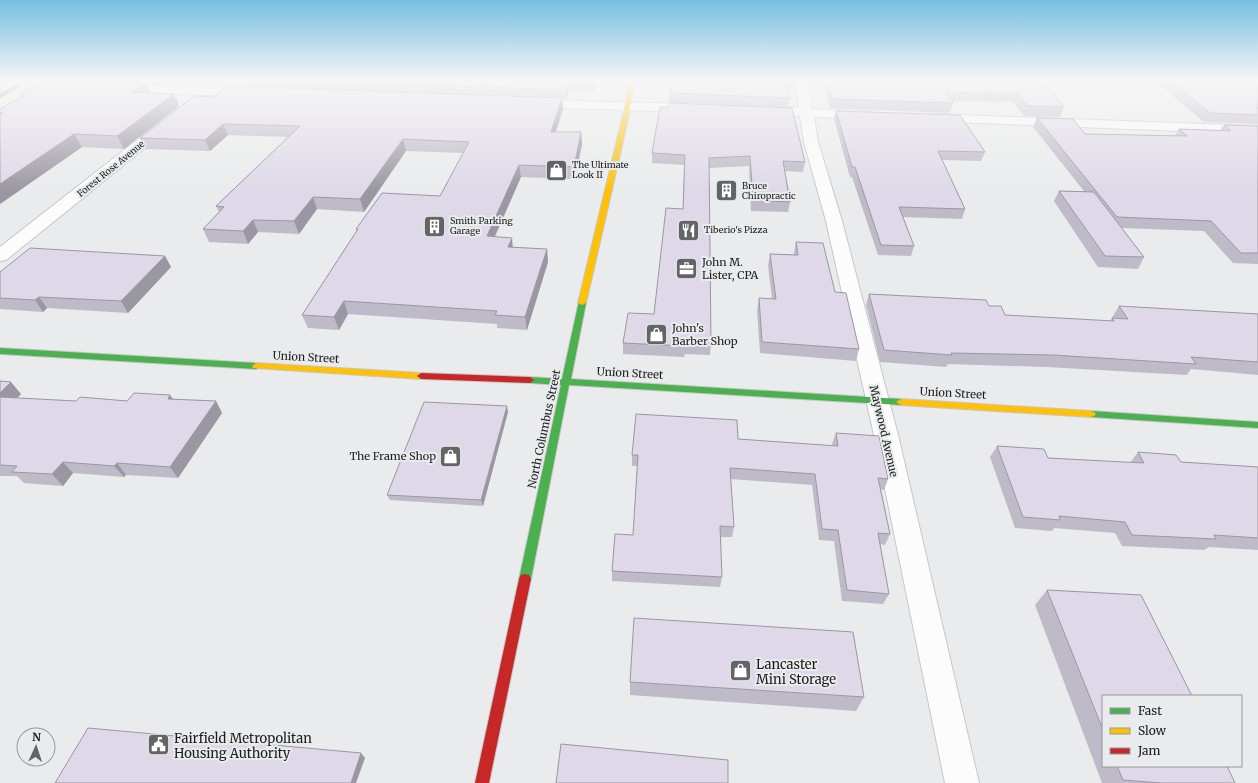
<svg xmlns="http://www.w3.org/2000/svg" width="1258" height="783" font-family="Merriweather,serif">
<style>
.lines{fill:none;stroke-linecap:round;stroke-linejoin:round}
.street-casing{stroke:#c6c7c8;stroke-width:2}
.fast-casing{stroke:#c6c7c8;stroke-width:2}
.slow-casing{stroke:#c6c7c8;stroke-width:2}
.jam-casing{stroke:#c6c7c8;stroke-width:2}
.street{fill:#fcfcfc;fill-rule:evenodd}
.fast{fill:#4caf50;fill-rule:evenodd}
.slow{fill:#ffc107;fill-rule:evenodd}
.jam{fill:#c62828;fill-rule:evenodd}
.wall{fill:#bfbac8}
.shaded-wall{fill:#9b97a2}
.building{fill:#ded8e8;stroke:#9b97a2}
.labels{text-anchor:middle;stroke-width:4;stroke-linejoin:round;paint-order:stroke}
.far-poi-label{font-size:9px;fill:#1b1c1d;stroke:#e9ebed;text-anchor:start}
.far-street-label{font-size:9px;fill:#1b1c1d;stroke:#e9ebed}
.poi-label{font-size:11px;fill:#1b1c1d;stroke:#e9ebed;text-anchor:start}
.street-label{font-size:11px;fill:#1b1c1d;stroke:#e9ebed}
.near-poi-label{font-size:13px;fill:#1b1c1d;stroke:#e9ebed;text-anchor:start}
</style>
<rect width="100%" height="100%" fill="#eaebec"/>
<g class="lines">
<defs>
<path id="street" d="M18,81L68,82L72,83L74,86L72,89L68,90L22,88L18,87L16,84Z
M795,81H807L812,109L865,111L870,112L872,115L870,118L865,119L814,117L818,142L842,221L898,435L979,783H945L874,435L826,221L804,142L800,116L764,115L759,114L757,111L759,108L764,107L799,108Z
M118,84L252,89L256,90L258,93L256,96L252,97L114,91L112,88L114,85Z
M534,100L689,104L694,105L696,108L694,111L689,112L529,107L528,104L529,101Z
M933,114L1258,126V134L928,121L926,118L928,115Z
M165,121L170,122L172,125L170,128L6,260L0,261V247L160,122Z"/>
<path id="fast" d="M22,81H28L0,98V94Z
M579,301H585L586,303L571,379L901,399L906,402L901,405L569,385L531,579L529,583L525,584L521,583L519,579L561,385L530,383L526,380L530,377L562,379Z
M0,348L256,363L260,366L256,369L0,354Z
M1091,411L1258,422V428L1091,417L1088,416L1086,414L1088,412Z"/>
<path id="slow" d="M629,81H634L629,115L586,303L582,305L578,303L623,115Z
M256,363L421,373L425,376L421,379L253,368L252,366Z
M901,399L1091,411L1094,412L1096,414L1094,416L1091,417L901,405L896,402Z"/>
<path id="jam" d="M421,373L530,377L534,380L530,383L421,379L417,376Z
M525,574L529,575L531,579L489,783H475L519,579L521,575Z"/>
</defs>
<use href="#street" class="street-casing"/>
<use href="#fast" class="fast-casing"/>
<use href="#slow" class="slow-casing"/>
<use href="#jam" class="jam-casing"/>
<use href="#street" class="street"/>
<use href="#fast" class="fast"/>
<use href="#slow" class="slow"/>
<use href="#jam" class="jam"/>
</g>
<path class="wall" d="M43,81H169L165,85L146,84L150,93L174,94L179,106L124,149L82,147L0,204V109L22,97L20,94Z
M241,81H597L595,91H569L566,99H562L563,109L556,132H581L582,144L575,179L521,177L495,237L513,247L547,249L548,262L527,330L497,328V324L348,314L339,330L308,328L302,315L357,230L356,229L440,196L463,153L406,151L364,212L317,209L299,234L258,232L248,244L209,242L203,229L219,212L216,206L288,137L228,135L210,151L146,149L140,138L214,97L244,87Z
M670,81H795L794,86L788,88L790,98L788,107L669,103Z
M823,81H1042L1064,107L1060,117L1024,116L1013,102L951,101L953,103L950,113L830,108Z
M1155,81H1254L1258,84V124L1204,122Z
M660,107L805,162L803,172L785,171L790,202L788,212L751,211L749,166L709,168L711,343L710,355L685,354L684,357L623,354V343L654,314L683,209L684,165L652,163V153Z
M836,111L985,152L981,161L942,160L965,209L962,219L903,217L914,246L911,256L878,255L852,177H850L834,119Z
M1037,118L1085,134L1175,136L1179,129L1220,130L1224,125L1258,126V264L1233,263L1204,231L1122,228L1144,257L1138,269L1098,267L1054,201L1059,191H1084L1033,127Z
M796,242L835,292L859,349L856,361L760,353L757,310L759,298L772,299L768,265L770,254L794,255V253Z
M165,256L171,267L128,313L47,308L43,312L0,309V272Z
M869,294L989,306L1005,315L1110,321L1119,306L1258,314V375L1191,369L1187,375L1046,367L948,364L946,367L880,362L866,305Z
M0,381L21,394L17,398L76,401H127L170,395L173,399L216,401L222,413L178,478L126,475L124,477L73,473L63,486L24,483L17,476H0Z
M508,412L483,506L390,500L387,495Z
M836,433L888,479L884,490L881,489L890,534L885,545L880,544L889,594L883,604L842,601L834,541L819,540L812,485L731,479L734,527L732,537H720L722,577L720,587L612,581V571L633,535L637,466H632V455L738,439L833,446L832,444Z
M997,446L1048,458L1130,463L1138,452L1181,462L1258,467V550L1209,547L1204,550L1122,546L1115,533L1054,528L1052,531L1015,528L990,457Z
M1047,590L1103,696V766H1227L1235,783H1102L1035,605Z
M630,682L864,697L856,711L630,695Z"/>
<path class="shaded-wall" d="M163,81H169L165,85Z
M595,81H597L595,91Z
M785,81H795L794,86L784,89Z
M569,82V91L566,99V90Z
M146,83L151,95L132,92Z
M174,94L179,106L124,149L117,136Z
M562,98L563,109L552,143L551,132Z
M223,124L228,135L210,151L205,140Z
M581,132L582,144L575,179L574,167Z
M74,134L82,147L0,204V184Z
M403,139L406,151L364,212L360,199Z
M519,165L521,177L489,249L487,236Z
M313,197L317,209L299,234L294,221Z
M253,220L258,232L248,244L243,231Z
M512,238L513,250L508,247Z
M547,249L548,262L527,330L525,317Z
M165,256L171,267L128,313L121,301Z
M39,297L47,308L43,312L35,300Z
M344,301L348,314L339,330L334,317Z
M11,382L21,394L7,408L0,401V393Z
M170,395L178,407L168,399Z
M216,401L222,413L178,478L170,467Z
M507,406L508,412L483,506L481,500Z
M63,462L73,473L63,486L52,474Z
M117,463L126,475L124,477L114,466Z
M361,753L365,758L356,783H351Z"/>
<path class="building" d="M43,81H111L146,83L132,92L174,94L117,136L74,134L0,184V114L3,113H0V109L25,95L20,94Z
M318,81H595V82H569L566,90Z
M670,81H786L790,98L670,93Z
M827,81H1042L1064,107L1028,106L1017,93L945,92L953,103L832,99Z
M1170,81H1254L1258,84V107H1255L1258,109V115L1210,113Z
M227,86L562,98L551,132H581L574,167L519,165L487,236L512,238L508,247L547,249L525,317L495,315L497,311L344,301L334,317L302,315L358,229H356L382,193L440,196L469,142L403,139L360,199L313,197L294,221L253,220L243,231L203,229L224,207L216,206L300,126L223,124L205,140L140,138L194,96L214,97Z
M669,103L792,108L805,162L783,161L790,202L753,200L750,156L709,158L711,343H685V346L623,343L628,313L654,314L666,208L683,209L685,155L652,153L660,107H669Z
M836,111L960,115L985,152L938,151L965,209L899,207L914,246L881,245L855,167H852Z
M1037,118L1073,119L1085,134L1187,136L1179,129L1231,131L1224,125L1258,126V253H1241L1211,221L1117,217Z
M1059,191L1094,192L1144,257L1105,256Z
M796,242L823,243L835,292L846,293L859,349L762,342L759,298L776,299L770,254L798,255Z
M30,248L165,256L121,301L39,297L35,300L0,298V272Z
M869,294L986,300L989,306H1001L1005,315L1114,321L1112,318L1128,319L1119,306L1258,314V362L1191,357L1196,364L1053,355L951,353L952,355L884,350Z
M0,381L11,382L0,393Z
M134,393L170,395L168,399L216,401L170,467L117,463L114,466L63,462L52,474L12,472L17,466L0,465V397L76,401L80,397L127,401Z
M424,402L507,406L481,500L387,495Z
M636,414L737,420L738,439L838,446L836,433L879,436L888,479L878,478L890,534L878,533L889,594L847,590L838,530L822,529L815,474L730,468L734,527L720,526L722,577L612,571L615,534L633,535L638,455H632Z
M997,446L1044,449L1048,458L1144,463L1138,452L1176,455L1181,462L1258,467V538L1214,535L1216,539L1132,535L1125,522L1059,516L1060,520L1023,517Z
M1047,590L1141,595L1192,696H1103V730Z
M634,618L853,632L864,697L630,682Z
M88,728L361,753L351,783H55Z
M561,744L728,760V783H556Z
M1117,766H1227L1235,783H1162L1123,780Z"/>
<linearGradient id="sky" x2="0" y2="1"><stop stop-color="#76bfdf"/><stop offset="0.42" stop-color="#f6f6f6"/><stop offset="1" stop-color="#f6f6f6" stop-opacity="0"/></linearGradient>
<rect width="1258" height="191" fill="url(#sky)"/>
<defs>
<symbol id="shop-square" viewBox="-11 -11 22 22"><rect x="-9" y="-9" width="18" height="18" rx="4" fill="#636465" stroke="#e9ebed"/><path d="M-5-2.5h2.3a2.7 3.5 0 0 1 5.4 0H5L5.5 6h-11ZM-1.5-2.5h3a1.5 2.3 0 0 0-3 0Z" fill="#fff"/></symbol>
<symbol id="building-square" viewBox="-11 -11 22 22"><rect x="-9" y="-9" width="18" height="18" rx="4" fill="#636465" stroke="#e9ebed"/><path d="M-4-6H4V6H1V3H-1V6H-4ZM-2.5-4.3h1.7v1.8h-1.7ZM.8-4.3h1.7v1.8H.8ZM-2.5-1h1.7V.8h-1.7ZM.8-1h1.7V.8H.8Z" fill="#fff"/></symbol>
<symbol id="restaurant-square" viewBox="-11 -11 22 22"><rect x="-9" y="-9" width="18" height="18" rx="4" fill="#636465" stroke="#e9ebed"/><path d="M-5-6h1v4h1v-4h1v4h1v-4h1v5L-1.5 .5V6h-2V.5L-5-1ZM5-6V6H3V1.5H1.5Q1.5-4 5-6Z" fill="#fff"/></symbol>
<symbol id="office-square" viewBox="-11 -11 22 22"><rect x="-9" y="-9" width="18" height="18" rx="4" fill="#636465" stroke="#e9ebed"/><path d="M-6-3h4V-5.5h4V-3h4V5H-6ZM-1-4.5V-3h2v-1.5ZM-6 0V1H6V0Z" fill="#fff"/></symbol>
<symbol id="civic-square" viewBox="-11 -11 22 22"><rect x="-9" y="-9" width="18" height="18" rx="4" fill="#636465" stroke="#e9ebed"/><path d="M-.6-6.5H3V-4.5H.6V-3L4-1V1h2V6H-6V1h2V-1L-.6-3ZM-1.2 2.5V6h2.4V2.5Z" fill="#fff"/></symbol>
</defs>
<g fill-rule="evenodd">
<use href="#shop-square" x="544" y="158" width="25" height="25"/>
<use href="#building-square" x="714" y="178" width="25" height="25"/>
<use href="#building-square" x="422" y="214" width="25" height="25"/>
<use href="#restaurant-square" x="676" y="218" width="25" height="25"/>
<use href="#office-square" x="674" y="256" width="25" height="25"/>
<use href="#shop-square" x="644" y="322" width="25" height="25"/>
<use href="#shop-square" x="438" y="444" width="25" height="25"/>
<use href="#shop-square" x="728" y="658" width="25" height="25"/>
<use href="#civic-square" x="146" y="732" width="25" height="25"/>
</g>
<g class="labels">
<g class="far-poi-label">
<text x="572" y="168">The Ultimate<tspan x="572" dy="10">Look II</tspan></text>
<text x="742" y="189">Bruce<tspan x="742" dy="10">Chiropractic</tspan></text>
<text x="450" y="224">Smith Parking<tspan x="450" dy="10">Garage</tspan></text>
<text x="704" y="233">Tiberio's Pizza</text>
</g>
<g class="far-street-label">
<text transform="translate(111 169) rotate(-39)" y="3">Forest Rose Avenue</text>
</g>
<g class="poi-label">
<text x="702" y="266">John M.<tspan x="702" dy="13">Lister, CPA</tspan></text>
<text x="672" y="332">John's<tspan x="672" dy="13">Barber Shop</tspan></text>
<text x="436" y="460" text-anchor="end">The Frame Shop</text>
</g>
<g class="street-label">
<text transform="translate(306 357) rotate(3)" y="4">Union Street</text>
<text transform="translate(630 373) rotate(3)" y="4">Union Street</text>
<text transform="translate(953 393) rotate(3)" y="4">Union Street</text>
<text transform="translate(544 429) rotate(-78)" y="4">North Columbus Street</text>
<text transform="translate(884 431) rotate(77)" y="4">Maywood Avenue</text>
</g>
<g class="near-poi-label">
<text x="756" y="669">Lancaster<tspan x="756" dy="15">Mini Storage</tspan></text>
<text x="174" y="743">Fairfield Metropolitan<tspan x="174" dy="15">Housing Authority</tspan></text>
</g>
</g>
<rect x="1102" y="695" width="140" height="72" fill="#e9ebed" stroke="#97989a"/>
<rect x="1110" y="708" width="20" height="6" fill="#4caf50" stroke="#97989a"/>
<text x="1138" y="715" font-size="12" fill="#1b1c1d">Fast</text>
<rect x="1110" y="728" width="20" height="6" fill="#ffc107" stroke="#97989a"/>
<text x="1138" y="735" font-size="12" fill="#1b1c1d">Slow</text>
<rect x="1110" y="748" width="20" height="6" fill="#c62828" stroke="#97989a"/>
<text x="1138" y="755" font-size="12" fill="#1b1c1d">Jam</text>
<g transform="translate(36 747) rotate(3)"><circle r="19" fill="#e9ebed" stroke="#97989a"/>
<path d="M0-3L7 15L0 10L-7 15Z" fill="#636465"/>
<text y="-6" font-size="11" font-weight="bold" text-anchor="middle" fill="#1b1c1d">N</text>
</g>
</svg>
